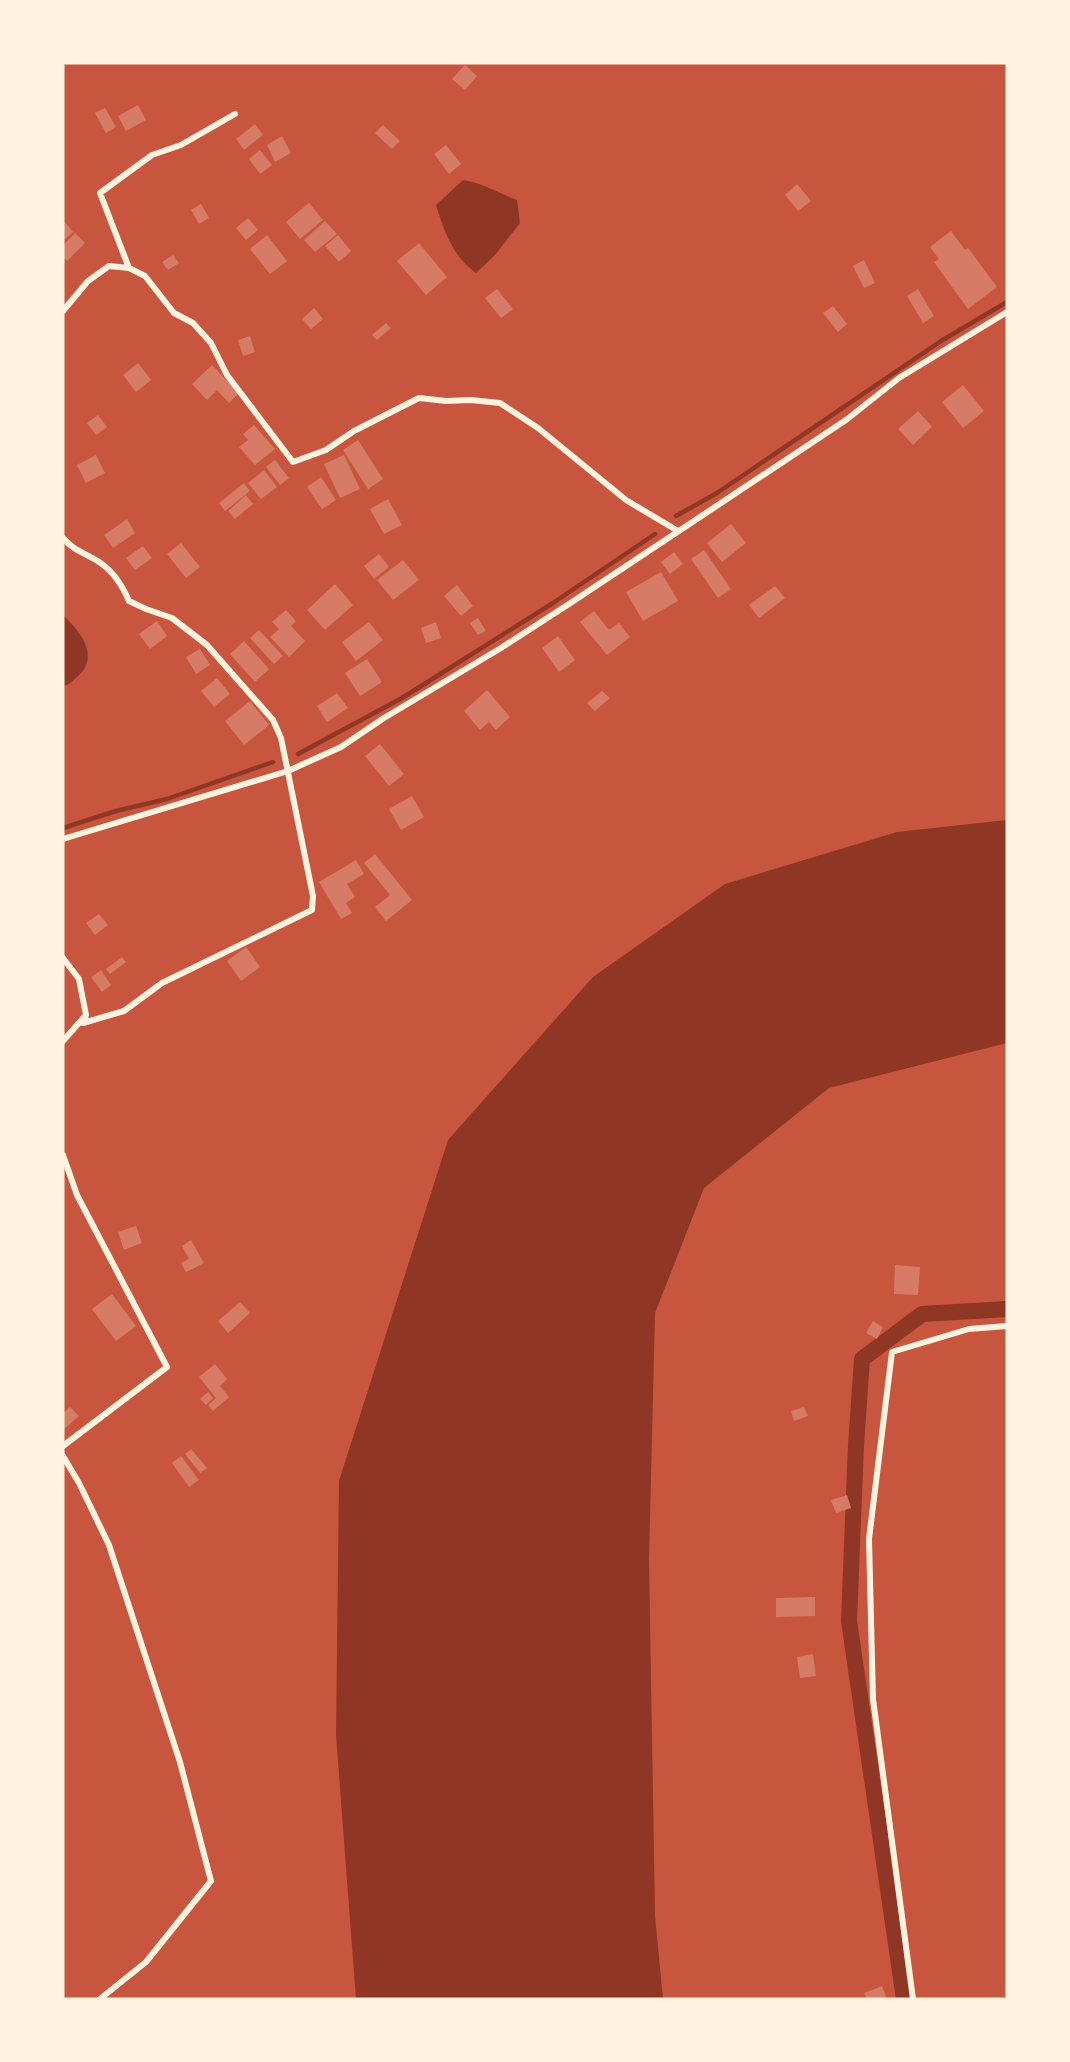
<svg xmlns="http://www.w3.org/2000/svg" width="1070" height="2062" font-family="'Roboto Condensed',sans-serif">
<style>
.water{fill:#8f3625}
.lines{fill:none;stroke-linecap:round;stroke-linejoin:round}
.stream{stroke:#8f3625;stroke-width:4.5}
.canal{stroke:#8f3625;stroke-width:16}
.building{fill:#d67c66}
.minor{stroke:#fff3e0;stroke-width:6}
</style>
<rect width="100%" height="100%" fill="#c8553d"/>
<path class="water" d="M463,180C482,183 499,193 517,200L520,223L495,255L476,273C453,257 444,231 436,205Z
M63,615C79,631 101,655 78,676C73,680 70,685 63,686Z
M1007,820V1043L829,1088L704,1188L655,1313L649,1559L655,1916L663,1999H356L336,1735L339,1481L448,1140L593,977L725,884L897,832Z"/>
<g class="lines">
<path class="stream" d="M676,516L717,493L941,341L1007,302
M298,754L402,698L553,603L655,534
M63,828L116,811L167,799L273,762"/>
<path class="canal" d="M904,1999L849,1621L856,1445L862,1359L922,1314L1007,1309"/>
</g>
<path class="building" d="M465,65L477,76L465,90L452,79Z
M138,105L146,120L126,131L118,116Z
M105,108L116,127L106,133L95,113Z
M255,124L263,135L244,150L236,139Z
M383,125L400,141L392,149L375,133Z
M282,136L291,153L275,162L267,145Z
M446,145L461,164L449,174L434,154Z
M260,150L272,165L260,174L249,159Z
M797,184L811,201L798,211L785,195Z
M309,203L323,220L300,239L286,222Z
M201,204L209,218L199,224L191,210Z
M248,218L258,230L246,240L236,228Z
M63,220L73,232L63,241Z
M325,221L337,234L315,252L304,240Z
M951,231L965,250L968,248L997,287L968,309L934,262L939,259L930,247Z
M75,233L85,243L67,261L63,257V245Z
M267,235L287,261L270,274L250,249Z
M338,235L351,251L339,262L325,246Z
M419,243L447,277L426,295L397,261Z
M173,255L179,263L168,270L162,262Z
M864,260L875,283L864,288L853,266Z
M497,289L513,309L501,318L485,298Z
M918,289L934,316L923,323L907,296Z
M833,306L847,324L838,332L823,313Z
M314,308L323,319L311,329L302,319Z
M386,323L391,328L377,340L372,335Z
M250,336L255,352L243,356L238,340Z
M138,363L151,380L136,392L123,375Z
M212,365L239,393L229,403L217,390L207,400L192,384Z
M963,385L984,411L963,428L942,402Z
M918,411L932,427L913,445L898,429Z
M98,415L107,427L96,435L87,423Z
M254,425L275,449L255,465L239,447L248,440L243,434Z
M358,440L383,479L368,489L343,450Z
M96,455L105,473L86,483L77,465Z
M344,455L360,489L340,498L324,464Z
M275,460L289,478L280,485L266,467Z
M264,470L277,487L261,499L248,483Z
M321,477L336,500L322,509L307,487Z
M244,483L250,491L225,511L219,503Z
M246,495L253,504L235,519L228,511Z
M388,499L402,525L384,534L370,509Z
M127,519L135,533L113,548L104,535Z
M731,524L746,543L722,562L707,543Z
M181,543L200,567L186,578L167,554Z
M143,546L152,558L135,570L126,558Z
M704,550L731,589L718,598L691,559Z
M674,552L683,564L670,574L661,562Z
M379,554L389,567L374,579L364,566Z
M403,560L419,580L393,600L377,580Z
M661,572L678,601L643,621L626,592Z
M335,584L353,605L325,630L307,610Z
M457,585L473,606L461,616L444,596Z
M775,586L785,598L759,618L749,605Z
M286,610L296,621L291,626L305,641L289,657L270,637L279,629L272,622Z
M594,611L609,630L619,623L630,637L607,655L580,622Z
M478,618L486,631L478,635L470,623Z
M157,621L167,636L150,649L139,634Z
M369,622L383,640L356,661L342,642Z
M436,622L441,638L426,643L421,628Z
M259,630L283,656L274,664L250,638Z
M558,636L575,660L559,672L542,648Z
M244,641L269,669L255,682L230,654Z
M200,649L210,665L196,674L186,657Z
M367,659L382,682L360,696L345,673Z
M217,678L230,694L214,707L201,691Z
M487,690L510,717L496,730L489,722L480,730L464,711Z
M602,691L610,698L595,711L587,703Z
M337,693L348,708L327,722L317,706Z
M250,701L269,725L244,745L225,721Z
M380,744L404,774L389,786L365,756Z
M412,796L424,817L401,830L389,809Z
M375,854L412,900L386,921L375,907L390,895L364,863Z
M356,860L364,874L347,884L355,897L346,903L352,913L341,919L319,882Z
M99,914L108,925L95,935L86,923Z
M246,947L260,967L241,981L227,961Z
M122,957L126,962L110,974L106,969Z
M101,970L111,985L102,992L91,977Z
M136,1226L142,1243L124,1250L118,1232Z
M191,1240L204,1263L186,1272L181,1263L189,1259L182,1246Z
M895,1265L920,1267L918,1295L894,1294Z
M112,1294L136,1326L116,1341L92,1309Z
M240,1302L250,1313L228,1333L218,1321Z
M873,1321L883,1327L877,1339L866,1333Z
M215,1364L227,1379L220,1386L229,1397L213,1411L208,1405L216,1398L199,1377Z
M208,1392L213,1398L206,1405L200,1399Z
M70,1407L79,1416L63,1430V1413Z
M804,1407L808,1416L794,1421L791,1411Z
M191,1449L207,1468L200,1473L185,1454Z
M181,1456L199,1480L189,1487L172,1463Z
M847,1495L851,1508L836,1513L831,1500Z
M815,1597V1616L776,1617V1598Z
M813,1654L816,1676L800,1678L797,1657Z
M882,1986L887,1999H867L864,1993Z"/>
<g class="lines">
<path class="minor" d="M129,268L100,193L152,155L181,145L235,114
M63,311L88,281L109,266L129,268L145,276L174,313L193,323L211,343L227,375L293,462L326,450L354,431L419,398L446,401L471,400L500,403L538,428L626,500L678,531
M63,538C74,551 85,553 99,562C113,571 123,587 129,601L146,609L172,618L207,645L273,720L281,738L313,896L312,910L162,983L124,1011L83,1023L86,1015
M63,839L288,771L341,747L384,718L501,648L569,604L846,420L899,378L1007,312
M63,958L79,979L86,1015L63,1041
M63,1155L77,1195L167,1367L63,1446
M63,1456L79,1483L109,1545L180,1762L211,1881L146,1962L100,1999
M913,1999L873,1699L869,1539L892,1352L969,1329L1007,1326"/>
</g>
<rect width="1070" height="2062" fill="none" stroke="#fff3e0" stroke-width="129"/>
</svg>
